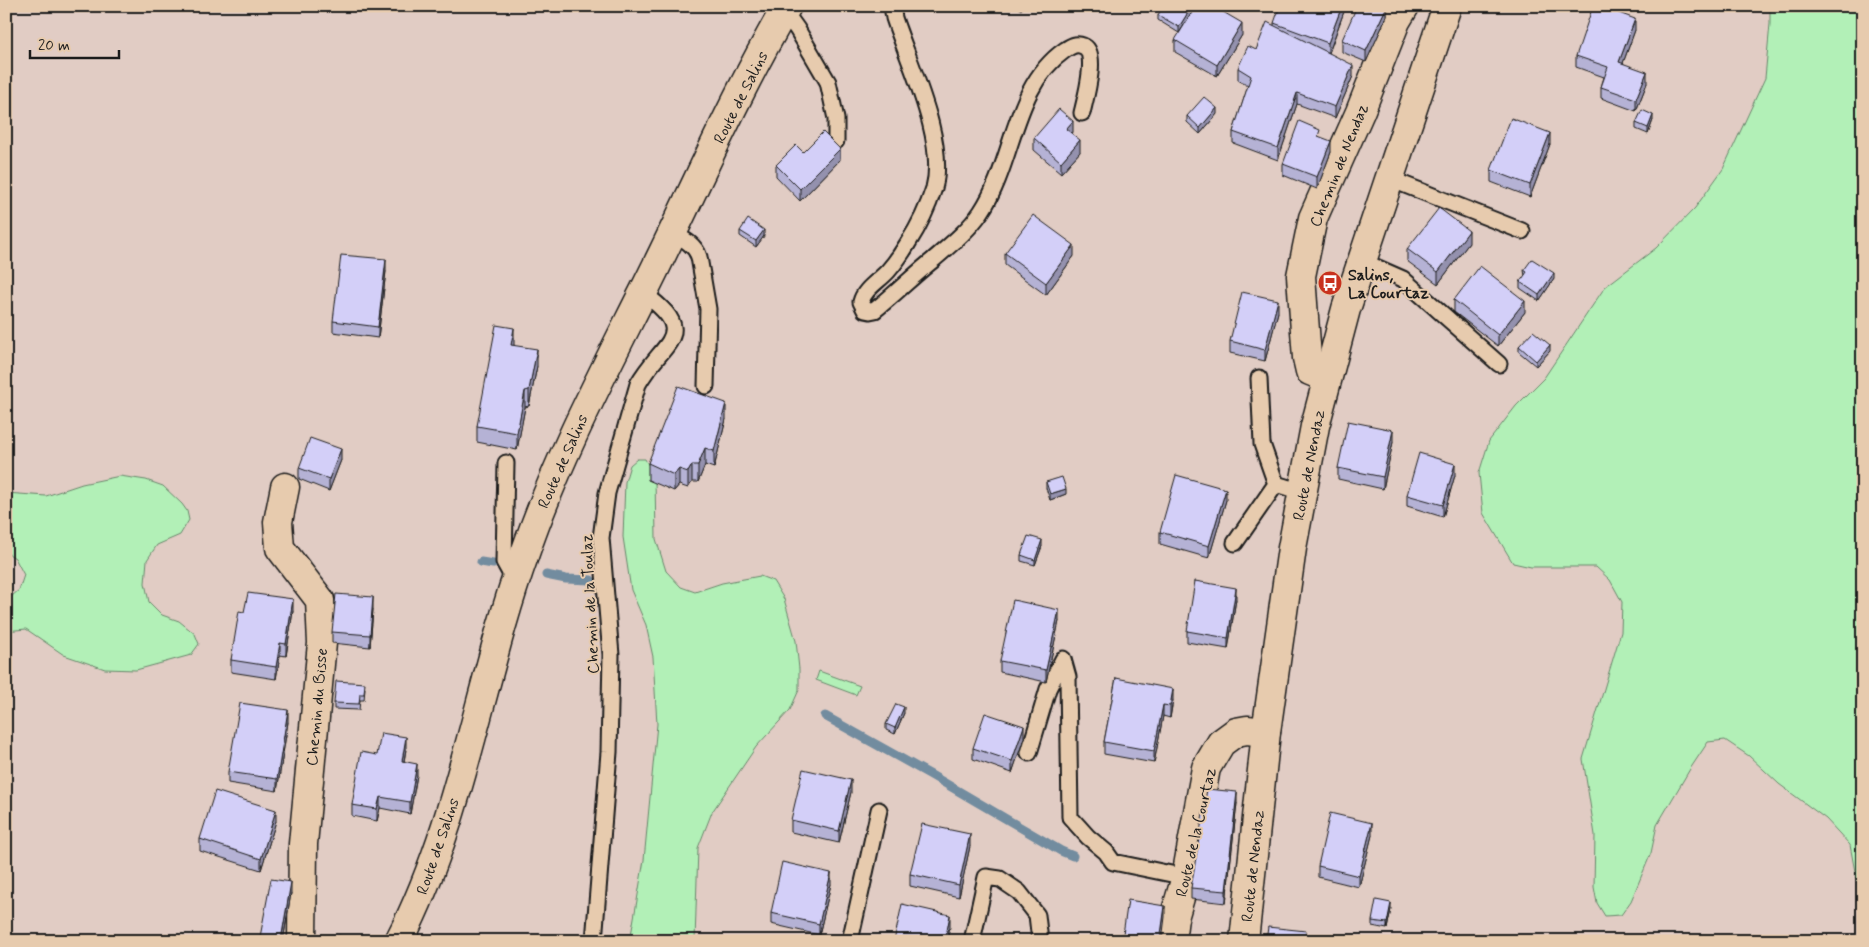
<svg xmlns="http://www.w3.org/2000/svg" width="1869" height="947" font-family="Mynerve,sans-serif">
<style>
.green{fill:#b2f0b7;stroke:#67866a}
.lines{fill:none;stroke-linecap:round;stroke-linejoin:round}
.stream{stroke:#728c9f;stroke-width:9}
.service-casing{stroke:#1c1c1c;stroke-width:19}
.minor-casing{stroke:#1c1c1c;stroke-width:31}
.tertiary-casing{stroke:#1c1c1c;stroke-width:31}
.secondary-casing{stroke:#1c1c1c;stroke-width:31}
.service{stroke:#e7cbae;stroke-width:15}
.minor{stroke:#e7cbae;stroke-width:28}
.tertiary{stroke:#e7cbae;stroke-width:28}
.secondary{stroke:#e7cbae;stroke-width:28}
.wall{fill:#b5b2d5;stroke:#1c1c1c}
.shaded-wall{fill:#9491ae;stroke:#1c1c1c}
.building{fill:#d3cff8;stroke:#1c1c1c}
.labels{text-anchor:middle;stroke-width:4;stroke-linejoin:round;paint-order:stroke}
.street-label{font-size:16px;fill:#1c1c1c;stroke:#e7cbae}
.poi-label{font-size:16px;font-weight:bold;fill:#1c1c1c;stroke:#e7cbae;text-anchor:start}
</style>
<rect width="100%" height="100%" fill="#e1ccc4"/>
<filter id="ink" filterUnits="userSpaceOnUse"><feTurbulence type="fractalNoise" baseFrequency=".02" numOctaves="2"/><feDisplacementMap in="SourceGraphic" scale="10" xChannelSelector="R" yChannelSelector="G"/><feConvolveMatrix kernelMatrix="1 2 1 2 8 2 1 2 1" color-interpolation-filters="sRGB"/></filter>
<g filter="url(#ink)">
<path class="green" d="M1770,6H1863V903L1858,888L1850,845L1826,819L1779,784L1749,756L1725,740L1708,742L1690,769L1657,825L1651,853L1631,901L1621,915L1605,916L1597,903L1594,887L1595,835L1583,759L1621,632L1622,602L1610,580L1596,567H1531L1513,563L1483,513L1479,473L1489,441L1516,406L1544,378L1605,287L1656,248L1695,208L1723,169L1765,78L1770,24Z
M637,459H645L655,477L656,539L666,571L681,587L695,592L722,583L760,576L773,581L784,599L796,641L799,669V690L790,710L756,747L712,812L698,848L695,941H630L644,860L657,724L653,657L646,625L631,590L623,537L625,482L630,465Z
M120,476L146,480L163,486L182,504L187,511L189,520L180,535L157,545L147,560L145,583L149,602L162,615L179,621L195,634L199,644L191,655L136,670L105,669L64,655L26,629L6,631V601L19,590L24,575L15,558L6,552V493L46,496L82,484Z
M819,671L860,686L856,695L816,680Z"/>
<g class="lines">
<path class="stream" d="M481,562L493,564
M546,575L566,579L591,580
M825,716L931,775L1061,851L1073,856"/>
<defs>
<path id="service" d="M892,6L894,18C909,64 947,140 934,188C928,207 919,226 908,243C902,253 895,263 888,271C879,281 864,289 861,302L865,310L870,311L875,310C895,294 913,276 933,260C950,245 968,231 981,212C1015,161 1012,87 1065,50C1071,46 1076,43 1083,46C1099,51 1085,100 1082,113
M784,11L797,29L828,82L836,119V141
M1390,179L1522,231
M672,233C683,239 695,244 699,257L708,309L706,386
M1362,261L1403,279L1499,364
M1259,378L1262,444L1276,484L1302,492
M506,463L504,562L515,582
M1235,543L1276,484
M1029,753L1048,689L1063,659L1068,677L1070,817L1088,837L1106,852L1113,862L1186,877
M594,941L609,752L611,655L601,538L607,493L638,384C662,341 701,335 643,293
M850,941L879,810
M972,941L986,877L1000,879L1019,892L1037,915L1040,941"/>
<path id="minor" d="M1327,378L1310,371L1307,358L1301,276L1313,218L1360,112L1396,21L1405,6
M285,487L278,522L280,548L320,600L322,643L303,844L302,941
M1171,941L1174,918L1186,877L1206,768L1221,743L1236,732L1247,730L1266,732"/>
<path id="tertiary" d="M399,941C462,819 479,681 525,553C556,463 600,379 643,293C691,198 733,98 787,6"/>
<path id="secondary" d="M1244,941L1266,732L1292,548L1315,426L1346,309L1447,6"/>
</defs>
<use href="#service" class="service-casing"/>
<use href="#minor" class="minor-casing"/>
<use href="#tertiary" class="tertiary-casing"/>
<use href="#secondary" class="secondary-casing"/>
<use href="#service" class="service"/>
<use href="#minor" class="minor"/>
<use href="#tertiary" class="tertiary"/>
<use href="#secondary" class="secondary"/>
</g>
<path class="wall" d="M1016,6H1024L1021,10Z
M1196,6L1179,33L1158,20V15Z
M1346,6L1329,53L1353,76L1335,118L1297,104L1278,160L1233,143V132L1248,86L1238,80V68L1256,50L1274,26V23Z
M1387,6V16L1366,62L1342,52V40Z
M1635,30L1623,63L1647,83L1636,111L1601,98V87L1604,77L1576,67V56Z
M1242,35L1217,76L1175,52V40Z
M1217,114L1200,134L1187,122V116Z
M1653,120L1648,134L1636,129V123Z
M1073,132L1072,134L1080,152L1061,173L1034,150V138Z
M1320,137L1331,152L1317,189L1283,175V164Z
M1550,144L1530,197L1491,182V170Z
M803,152L840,160L800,201L776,176V165Z
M740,231L764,236L756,247L740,236Z
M1469,243L1438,284L1407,261V249Z
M1005,253L1074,256L1046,295L1005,265Z
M1524,270L1554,279L1539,301L1520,288V282L1525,276Z
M386,271L378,338L333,332V321Z
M1454,300L1525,312L1498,346L1454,312Z
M1278,312L1265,361L1230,353V341Z
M514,345L537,366L529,406L525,407L517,450L477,442V426Z
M1519,346L1550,351L1536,366L1519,352Z
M726,419L714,468L705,465L698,482H692L688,488L679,485L674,491L648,480V463Z
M1393,442L1383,489L1338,479V468Z
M341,460L329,491L299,479V468Z
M1455,475L1443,517L1407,506V495Z
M1046,482L1066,494L1050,500L1046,488Z
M1226,500L1209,558L1160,544V532Z
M1042,546L1035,565L1021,561V555Z
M1236,599L1228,649L1187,642V631Z
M373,609L370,647L332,643V632Z
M293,611L286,656L280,655L276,679L231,672V660L244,612Z
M1059,621L1046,682L1000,672V661Z
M1116,678L1173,700L1170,718L1163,716L1154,763L1104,754V742Z
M365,688L364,700H360L359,710L334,709V703Z
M904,713L895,734L886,730V724Z
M288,722L277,791L228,783V772Z
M1024,738L1012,773L973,759V748Z
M406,749L404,762L417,775L410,814L380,808L377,821L352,816V805L377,755Z
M851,792L839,843L791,832V820Z
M1237,803L1226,903L1191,899V888Z
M276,821L261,870L200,851V839Z
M1372,835L1359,887L1318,877V866Z
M970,846L959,897L910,886V874Z
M831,884L819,935L771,924V913Z
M291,893L283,941H260V937Z
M1391,909L1387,929L1372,926V921Z"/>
<path class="shaded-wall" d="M1192,6H1196L1179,33V27Z
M1342,6H1346L1328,55V43Z
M1387,6V16L1366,62V51Z
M1635,19V30L1619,74V62Z
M1242,23V35L1217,76V65Z
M1353,65V76L1335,118V107Z
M1647,72V83L1636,111V99Z
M1297,93V104L1278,160V148Z
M1217,108V114L1200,134V128Z
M1653,115V120L1648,134V128Z
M1073,121V132L1066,140V129Z
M1550,133V144L1530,197V185Z
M1080,140V152L1061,173V162Z
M1331,141V152L1317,189V177Z
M840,149V160L800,201V189Z
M764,230V236L756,247V241Z
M1469,231V243L1438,284V272Z
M1074,245V256L1046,295V283Z
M386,259V271L378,338V327Z
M1554,273V279L1539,301V295Z
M1278,300V312L1265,361V350Z
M1525,301V312L1498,346V335Z
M514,328V345L511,361V345Z
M1550,345V351L1536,366V361Z
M537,349V366L529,406V390Z
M525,391V407L517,450V433Z
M726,403V419L714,468V451Z
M1393,430V442L1383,489V477Z
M705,448V465L698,482V465Z
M341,449V460L329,491V479Z
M1455,464V475L1443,517V505Z
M692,465V482L688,488V472Z
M679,469V485L674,491V475Z
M1066,489V494L1050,500V494Z
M1226,489V500L1209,558V546Z
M1042,540V546L1035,565V560Z
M1236,588V599L1228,649V638Z
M373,597V609L370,647V635Z
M293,599V611L286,656V644Z
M1059,610V621L1046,682V670Z
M280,643V655L276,679V667Z
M1173,689V700L1170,718V706Z
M1163,705V716L1154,763V751Z
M904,707V713L895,734V728Z
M288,710V722L277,791V779Z
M1024,726V738L1012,773V761Z
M406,737V749L402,773V761Z
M417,764V775L410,814V802Z
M851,780V792L839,843V831Z
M1237,792V803L1226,903V891Z
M380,797V808L377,821V809Z
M276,810V821L261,870V859Z
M1372,823V835L1359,887V876Z
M970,834V846L959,897V885Z
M831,873V884L819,935V924Z
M291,882V893L283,941H281Z
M1391,903V909L1387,929V923Z
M1165,906V917L1162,941H1160Z
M950,915V927L947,941H945Z"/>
<path class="building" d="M1163,6H1192L1179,27L1158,15Z
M1196,6H1213L1242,23L1217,65L1175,40Z
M1280,6H1342L1328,43L1274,23Z
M1357,6H1387L1366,51L1342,40Z
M1593,6H1600L1635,19L1619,62L1647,72L1636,99L1601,87L1608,67L1576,56Z
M1267,22L1353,65L1335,107L1297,93L1278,148L1233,132L1251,76L1238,68L1248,46L1256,50Z
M1204,97L1217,108L1200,128L1187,116Z
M1059,109L1073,121L1066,129L1080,140L1061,162L1034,138Z
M1642,110L1653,115L1648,128L1636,123Z
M1511,118L1550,133L1530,185L1491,170Z
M1299,121L1320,130L1318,136L1331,141L1317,177L1283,164Z
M823,132L840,149L800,189L776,165L796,145L803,152Z
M1439,208L1469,231L1438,272L1407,249Z
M1033,215L1074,245L1046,283L1005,253Z
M748,219L764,230L756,241L740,231Z
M341,255L386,259L378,327L333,321Z
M1532,259L1554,273L1539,295L1520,282L1527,272L1524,270Z
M1480,266L1525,301L1498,335L1454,300Z
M1242,292L1278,300L1265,350L1230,341Z
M496,325L514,328L511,345L537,349L529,390L525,391L517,433L477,426Z
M1533,331L1550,345L1536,361L1519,346Z
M678,386L726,403L714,451L705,448L698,465H692L688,472L679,469L674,475L648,463Z
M1348,421L1393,430L1383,477L1338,468Z
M310,438L341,449L329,479L299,468Z
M1419,453L1455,464L1443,505L1407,495Z
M1176,475L1226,489L1209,546L1160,532Z
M1062,477L1066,489L1050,494L1046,482Z
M1028,536L1042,540L1035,560L1021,555Z
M1195,581L1236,588L1228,638L1187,631Z
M248,593L293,599L286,644L280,643L276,667L231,660L239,611L244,612Z
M336,594L373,597L370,635L332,632Z
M1013,600L1059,610L1046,670L1000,661Z
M1116,678L1173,689L1170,706L1163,705L1154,751L1104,742Z
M336,681L365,683L364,694H360L359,704L334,703Z
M240,703L288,710L277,779L228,772Z
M896,704L904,707L895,728L886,724Z
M985,713L1024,726L1012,761L973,748Z
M381,733L406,737L402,761L417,764L410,802L380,797L377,809L352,805L361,752L377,755Z
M803,769L851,780L839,831L791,820Z
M1207,789L1237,792L1226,891L1191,888Z
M215,791L276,810L261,859L200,839Z
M1330,813L1372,823L1359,876L1318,866Z
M922,824L970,834L959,885L910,874Z
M782,862L831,873L819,924L771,913Z
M271,879L291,882L281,940L260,937Z
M1128,900L1165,906L1160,941H1122Z
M1376,900L1391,903L1387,923L1372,921Z
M902,904L950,915L945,941H894Z
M1268,927L1306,931L1304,941H1266Z
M339,935L349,941H335Z"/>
</g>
<defs>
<symbol id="bus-disc" viewBox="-11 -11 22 22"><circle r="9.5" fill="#c8321e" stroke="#e7cbae"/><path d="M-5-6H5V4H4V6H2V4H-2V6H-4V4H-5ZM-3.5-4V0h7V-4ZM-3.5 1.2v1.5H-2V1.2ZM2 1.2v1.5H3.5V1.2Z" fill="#fff"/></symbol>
</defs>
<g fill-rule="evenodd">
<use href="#bus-disc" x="1316" y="269" width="28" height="28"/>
</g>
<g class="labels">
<g class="street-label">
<text transform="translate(740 97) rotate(-63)" y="6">Route de Salins</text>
<text transform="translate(1338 165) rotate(-68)" y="6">Chemin de Nendaz</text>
<text transform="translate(562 461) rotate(-66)" y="6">Route de Salins</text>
<text transform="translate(1308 465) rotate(-79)" y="6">Route de Nendaz</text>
<text transform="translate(589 604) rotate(-93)" y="6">Chemin de la Toulaz</text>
<text transform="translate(316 707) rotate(-85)" y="6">Chemin du Bisse</text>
<text transform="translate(1195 832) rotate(-77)" y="6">Route de la Courtaz</text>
<text transform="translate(437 846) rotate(-71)" y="6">Route de Salins</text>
<text transform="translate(1252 866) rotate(-84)" y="6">Route de Nendaz</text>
</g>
<g class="poi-label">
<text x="1348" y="280">Salins,<tspan x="1348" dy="18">La Courtaz</tspan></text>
</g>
</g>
<rect width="1869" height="947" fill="none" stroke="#e7cbae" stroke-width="25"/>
<rect x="12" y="12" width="1844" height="922" fill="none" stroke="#1c1c1c" stroke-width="2" filter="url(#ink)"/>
<path d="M30 50v8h89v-8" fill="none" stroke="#1c1c1c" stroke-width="2.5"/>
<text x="38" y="50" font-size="15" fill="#1c1c1c" stroke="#e7cbae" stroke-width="4" paint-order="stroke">20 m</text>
</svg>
